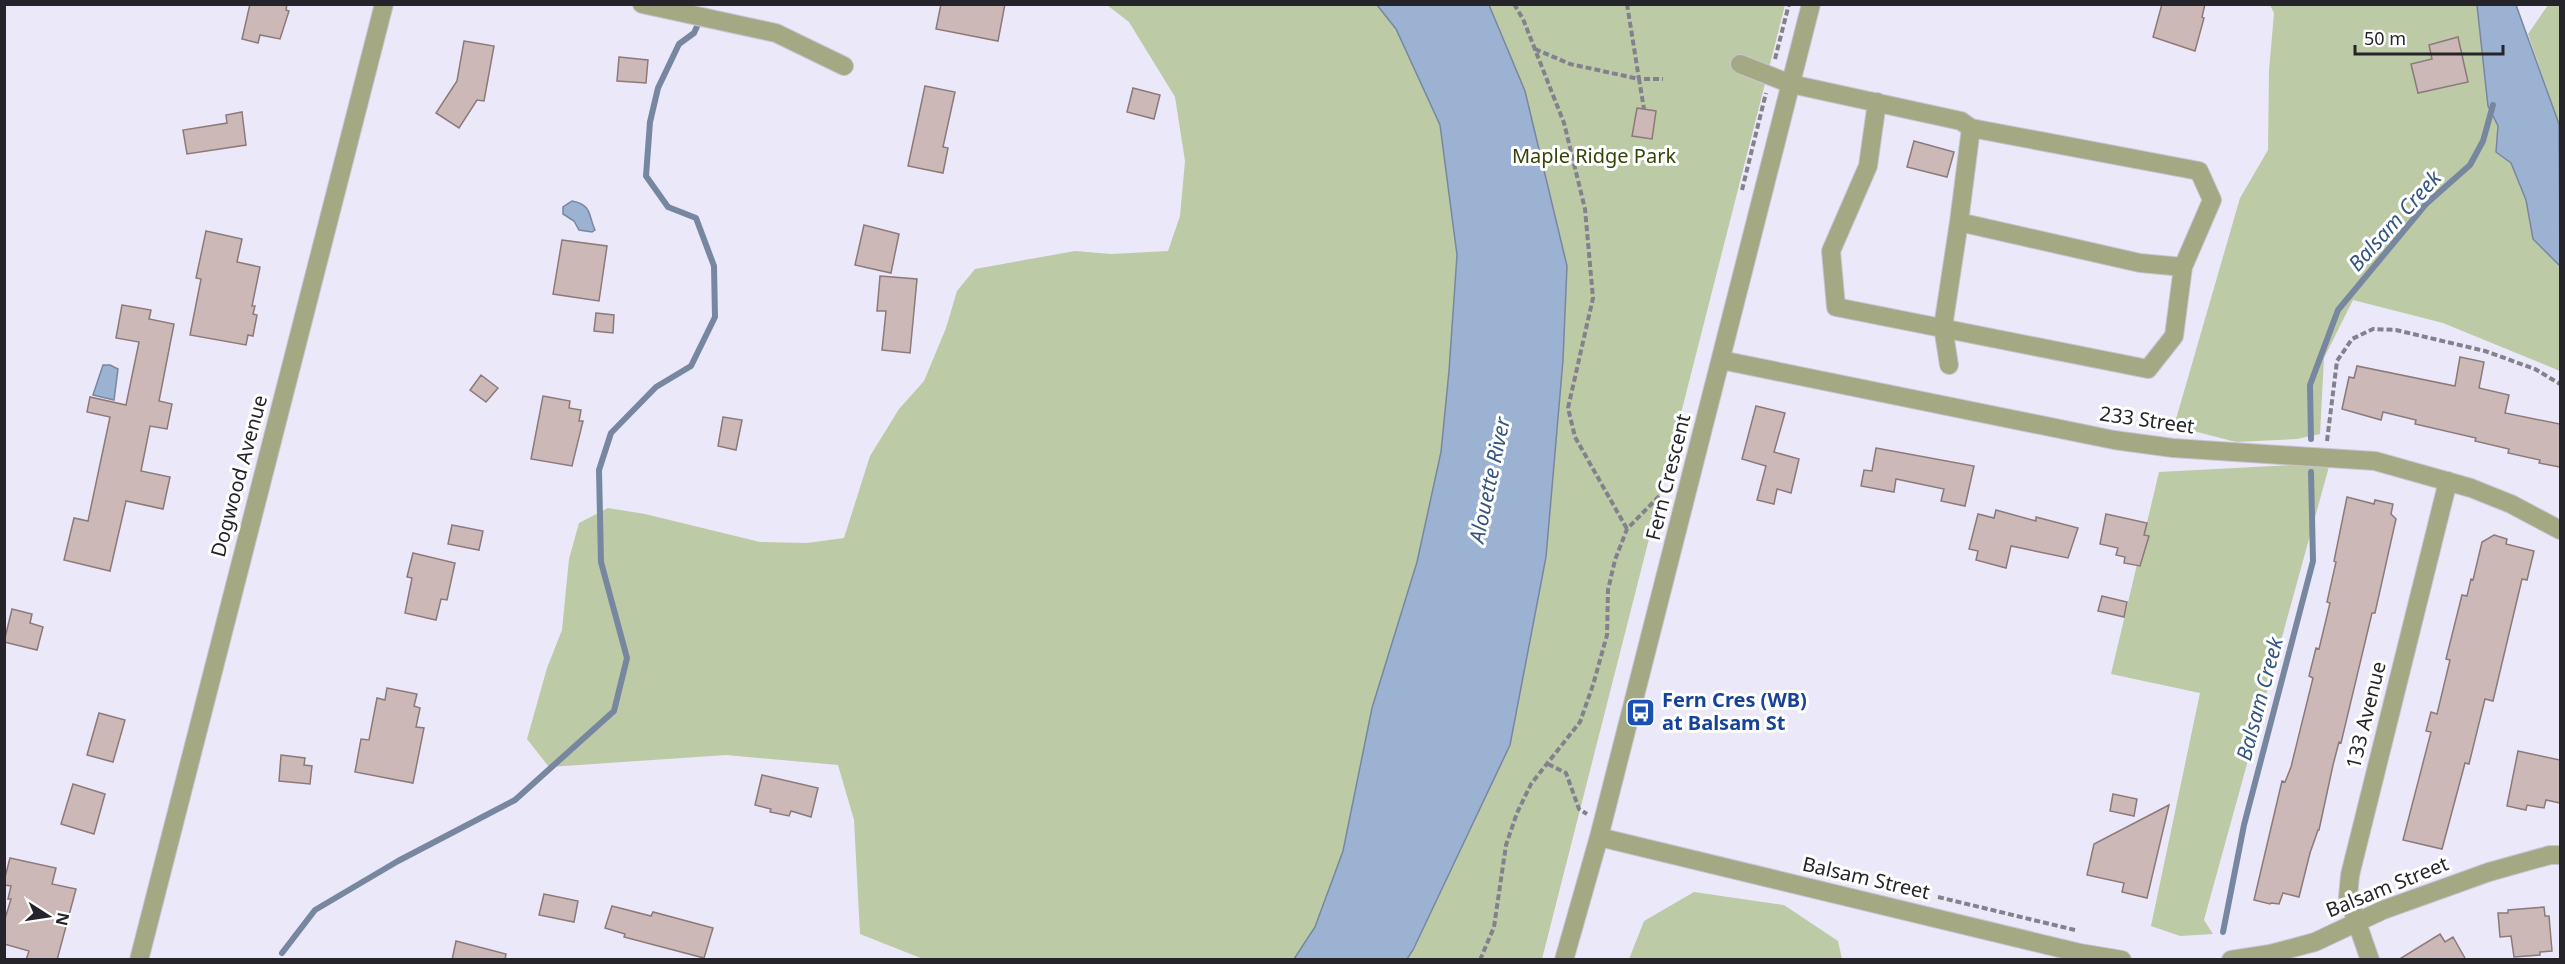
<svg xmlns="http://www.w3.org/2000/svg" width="2565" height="964" font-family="'Noto Sans',sans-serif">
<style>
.green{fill:#bdcaa6}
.water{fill:#9bb2d3;stroke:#7887a0;stroke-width:1.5}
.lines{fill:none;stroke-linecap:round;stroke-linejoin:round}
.stream{stroke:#7887a0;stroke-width:6}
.building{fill:#ccb8b7;stroke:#8c7979;stroke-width:1.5}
.minor-casing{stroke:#c7c5d5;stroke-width:20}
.path{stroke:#83818d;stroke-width:4;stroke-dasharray:6 3;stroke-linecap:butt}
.minor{stroke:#a4a883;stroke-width:18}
.labels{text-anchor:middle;stroke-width:6;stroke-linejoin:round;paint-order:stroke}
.park-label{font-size:20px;fill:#344408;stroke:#fff}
.street-label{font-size:20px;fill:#25242a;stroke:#fff}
.transit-label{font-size:20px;font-weight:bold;fill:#164399;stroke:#fff;text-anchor:start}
.water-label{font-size:21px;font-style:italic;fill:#345581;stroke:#fff}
</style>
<rect width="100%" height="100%" fill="#ebe8fa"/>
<path class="green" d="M1107,5H1785L1542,959H923L860,934L854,820L838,765L726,755L549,767L527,739L547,668L562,630L569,559L579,523L608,508L645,514L760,542L807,543L844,538L870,456L899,409L924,381L946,328L957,291L975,269L1075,251L1111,254L1168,251L1180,216L1185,161L1175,97L1129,22Z
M2270,5H2477L2488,106L2498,126L2496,152L2511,163L2526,200L2533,239L2560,266V371L2443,323L2353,300L2324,358L2320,434L2297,439L2236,442L2174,426L2240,198L2268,150L2269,71L2274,13Z
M2548,5H2560V151L2559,124L2528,34Z
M2330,463L2204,920L2213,934L2180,936L2151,926L2200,693L2111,674L2159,472Z
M1694,892L1784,905L1838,941L1842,959H1629L1644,921Z"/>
<path class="water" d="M1377,5H1489L1525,91L1567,266L1563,360L1546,557L1510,745L1413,950L1407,959H1294L1315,927L1343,851L1372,708L1417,562L1441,452L1449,371L1457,255L1440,125L1396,29Z
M2477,5H2516L2559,124L2560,266L2533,239L2526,200L2511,163L2496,152L2498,126L2488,106Z
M572,201C593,205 588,216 595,230L592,232L579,230L574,221L563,214V207Z
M103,365H110L118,369L114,400L93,395Z"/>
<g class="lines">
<path class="stream" d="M2311,439L2310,385L2338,310L2426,204L2470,165L2483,141L2493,105
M2223,932L2244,825L2313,561L2311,472
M282,953L315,910L398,861L515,800L614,711L627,658L601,562L599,470L611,433L656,387L691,366L715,317L714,266L696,218L668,207L646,176L650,122L658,88L679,44L694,33L700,20"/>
</g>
<path class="building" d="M250,4H287L286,10L289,11L280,39L260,35L258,43L242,39Z
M941,4H1005L998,41L936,29Z
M2162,4H2205L2202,17L2204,18L2195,51L2153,37Z
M2458,37L2468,82L2418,93L2411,64L2432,59L2429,45Z
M464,41L494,46L484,101L477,100L459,128L436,113L457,81Z
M619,57L648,60L646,83L617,81Z
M925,86L955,92L943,147L948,148L943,173L908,166Z
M1133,88L1160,95L1154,119L1127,112Z
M1637,108L1656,111L1652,139L1632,136Z
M242,112L246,145L187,154L183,130L227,123L226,115Z
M1914,141L1954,152L1947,177L1907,167Z
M864,225L899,234L891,273L855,265Z
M206,231L242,239L237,262L260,267L252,306H255L253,314L257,315L253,336L248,335L246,345L190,335L201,279L196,278Z
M562,240L607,246L599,301L553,294Z
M880,276L917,279L910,353L882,350L886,311H877Z
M122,305L151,310L149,319L174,324L159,401L172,404L167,429L150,426L141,471L170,477L163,509L126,501L110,571L64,560L74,518L88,521L110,417L87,412L90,397L126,405L139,342L116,338Z
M596,313L614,315L613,333L594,331Z
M2460,357L2484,362L2479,388L2509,395L2505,413L2560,424V467L2539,463L2540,460L2508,453L2509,449L2475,441L2476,438L2415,424L2416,420L2383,412L2381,420L2342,409L2349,377L2354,378L2357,366L2455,386Z
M481,375L498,388L486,402L470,390Z
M543,396L570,401L569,408L581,410L579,421H583L572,466L531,459Z
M1756,406L1785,413L1774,452L1799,459L1791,493L1777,489L1774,504L1757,500L1766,466L1742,459Z
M723,417L742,420L736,450L718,446Z
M1876,448L1974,466L1965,506L1941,501L1944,489L1896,479L1894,492L1861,486L1864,470L1872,471Z
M2347,497L2374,504L2375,500L2393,504L2391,514L2396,519L2375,613H2372L2341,743L2339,742L2333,765L2319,830H2318L2310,853L2299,897L2283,893L2279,904L2271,903L2270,904L2254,900L2282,781L2285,782L2291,767L2313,678L2309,676L2316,648L2319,649L2330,603L2327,602L2336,562L2334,561Z
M1996,510L2036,521V517L2078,528L2068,558L2011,546L2006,568L1976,560L1978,551L1969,549L1978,514L1994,518Z
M2106,514L2147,523L2144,535L2149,536L2140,566L2124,563L2125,557L2116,555L2118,548L2100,544Z
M452,525L483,531L479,550L448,544Z
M2494,535L2507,539L2506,544L2534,551L2527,580L2522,579L2493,701L2485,699L2469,764L2465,763L2442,849L2403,840L2431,732L2426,731L2431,712L2437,714L2450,660L2446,659L2462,595L2467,596L2471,579L2473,580L2482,542Z
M413,553L455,563L447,600L441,599L436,620L405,613L412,578L407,577Z
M2102,596L2127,602L2124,617L2098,611Z
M12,609L32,614L30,623L43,627L37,650L4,642Z
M387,688L417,694L414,706L420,708L416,727L424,728L413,783L355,772L361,739L369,740L377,698L385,700Z
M99,713L125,720L113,762L87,755Z
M2518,751L2560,760V803L2546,800L2544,808L2527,805L2526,810L2507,806Z
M281,755L305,758L304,765L312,766L310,784L279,781Z
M762,775L818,788L811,817L791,811L789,816L770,812L771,809L755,805Z
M73,784L105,794L94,834L61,824Z
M2113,794L2137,799L2134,816L2110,811Z
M2169,805L2147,898L2122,892L2124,883L2087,875L2094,844Z
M10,858L56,868L52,884L76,889L57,960H26L29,951L4,944V922L11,899H8L11,886L4,885V881Z
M544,894L578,901L574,922L539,915Z
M612,906L651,916L653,912L713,928L704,958L624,937L625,934L605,928Z
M2544,907L2545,916H2549L2552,951L2540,952V955L2514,957L2511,936L2500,937L2498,913H2508V910Z
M2440,934L2445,942L2453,937L2466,960H2398Z
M456,941L506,954L505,960H452Z"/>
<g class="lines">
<defs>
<path id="minor" d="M642,4L776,33L844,66
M1740,64L1791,84L1961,121L1971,128L2199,171L2212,200L2183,267L2140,263L1959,222L1971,128
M1877,102L1868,166L1831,251L1836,307L2148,369L2174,336L2183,267
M1721,360L2114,440L2173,448L2375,461L2471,488L2511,504L2560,530
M1949,365L1943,327L1959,222
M1599,837L2080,953L2122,960
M139,960L384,4
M1564,960L1599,837L1811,4
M2231,960L2270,954L2315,942L2383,910L2489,872L2550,855H2560
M2370,960L2348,897L2350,875L2448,481"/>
</defs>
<use href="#minor" class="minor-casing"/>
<path class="path" d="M1514,4L1523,19L1564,123L1585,209L1593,298L1568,408L1575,437L1627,529
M1627,4L1639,79H1663
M1535,49L1570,64L1639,79L1644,109
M1775,59L1789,4
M1742,190L1766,93
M2327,441L2337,361L2352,339L2373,329L2396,330L2485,351L2535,369L2560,384
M1548,764L1566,773L1579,809L1587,814
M1938,897L2075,930
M1480,960L1494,927L1506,845L1517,813L1531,784L1580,722L1593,685L1607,635L1608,590L1615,560L1627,529L1667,488"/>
<use href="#minor" class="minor"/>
</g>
<defs>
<symbol id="bus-square" viewBox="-11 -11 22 22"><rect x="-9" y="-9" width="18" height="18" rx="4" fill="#1a4fb4" stroke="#fff"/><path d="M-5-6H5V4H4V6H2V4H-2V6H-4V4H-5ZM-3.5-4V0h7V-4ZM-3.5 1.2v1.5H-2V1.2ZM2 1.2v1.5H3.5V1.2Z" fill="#fff"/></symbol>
</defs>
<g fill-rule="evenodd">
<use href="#bus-square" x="1624" y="696" width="33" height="33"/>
</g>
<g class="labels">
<g class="park-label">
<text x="1594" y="163">Maple Ridge Park</text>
</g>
<g class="street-label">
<text transform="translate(2147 420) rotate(8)" y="7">233 Street</text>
<text transform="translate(239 476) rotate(-75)" y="7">Dogwood Avenue</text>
<text transform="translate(1668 477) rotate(-76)" y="7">Fern Crescent</text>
<text transform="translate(2366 715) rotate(-76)" y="7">133 Avenue</text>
<text transform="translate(1866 878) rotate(13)" y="7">Balsam Street</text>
<text transform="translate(2387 887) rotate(-22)" y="7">Balsam Street</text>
</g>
<g class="transit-label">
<text x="1662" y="707">Fern Cres (WB)<tspan x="1662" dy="23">at Balsam St</tspan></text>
</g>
<g class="water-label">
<text transform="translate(2395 221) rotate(-48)" y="7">Balsam Creek</text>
<text transform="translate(1490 480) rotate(-78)" y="7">Alouette River</text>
<text transform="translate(2260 699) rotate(-75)" y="7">Balsam Creek</text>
</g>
</g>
<rect width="2565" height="964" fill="none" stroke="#25242a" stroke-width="12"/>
<g transform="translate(48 916) rotate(102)" stroke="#ffffff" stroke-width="4.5" paint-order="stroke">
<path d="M0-4.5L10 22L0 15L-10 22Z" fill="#25242a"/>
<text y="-9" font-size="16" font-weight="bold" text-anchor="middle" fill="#25242a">N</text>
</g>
<path d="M2355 45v9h148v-9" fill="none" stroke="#25242a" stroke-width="3"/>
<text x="2364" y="45" font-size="18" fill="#25242a" stroke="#ffffff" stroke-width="4.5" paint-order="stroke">50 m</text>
</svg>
